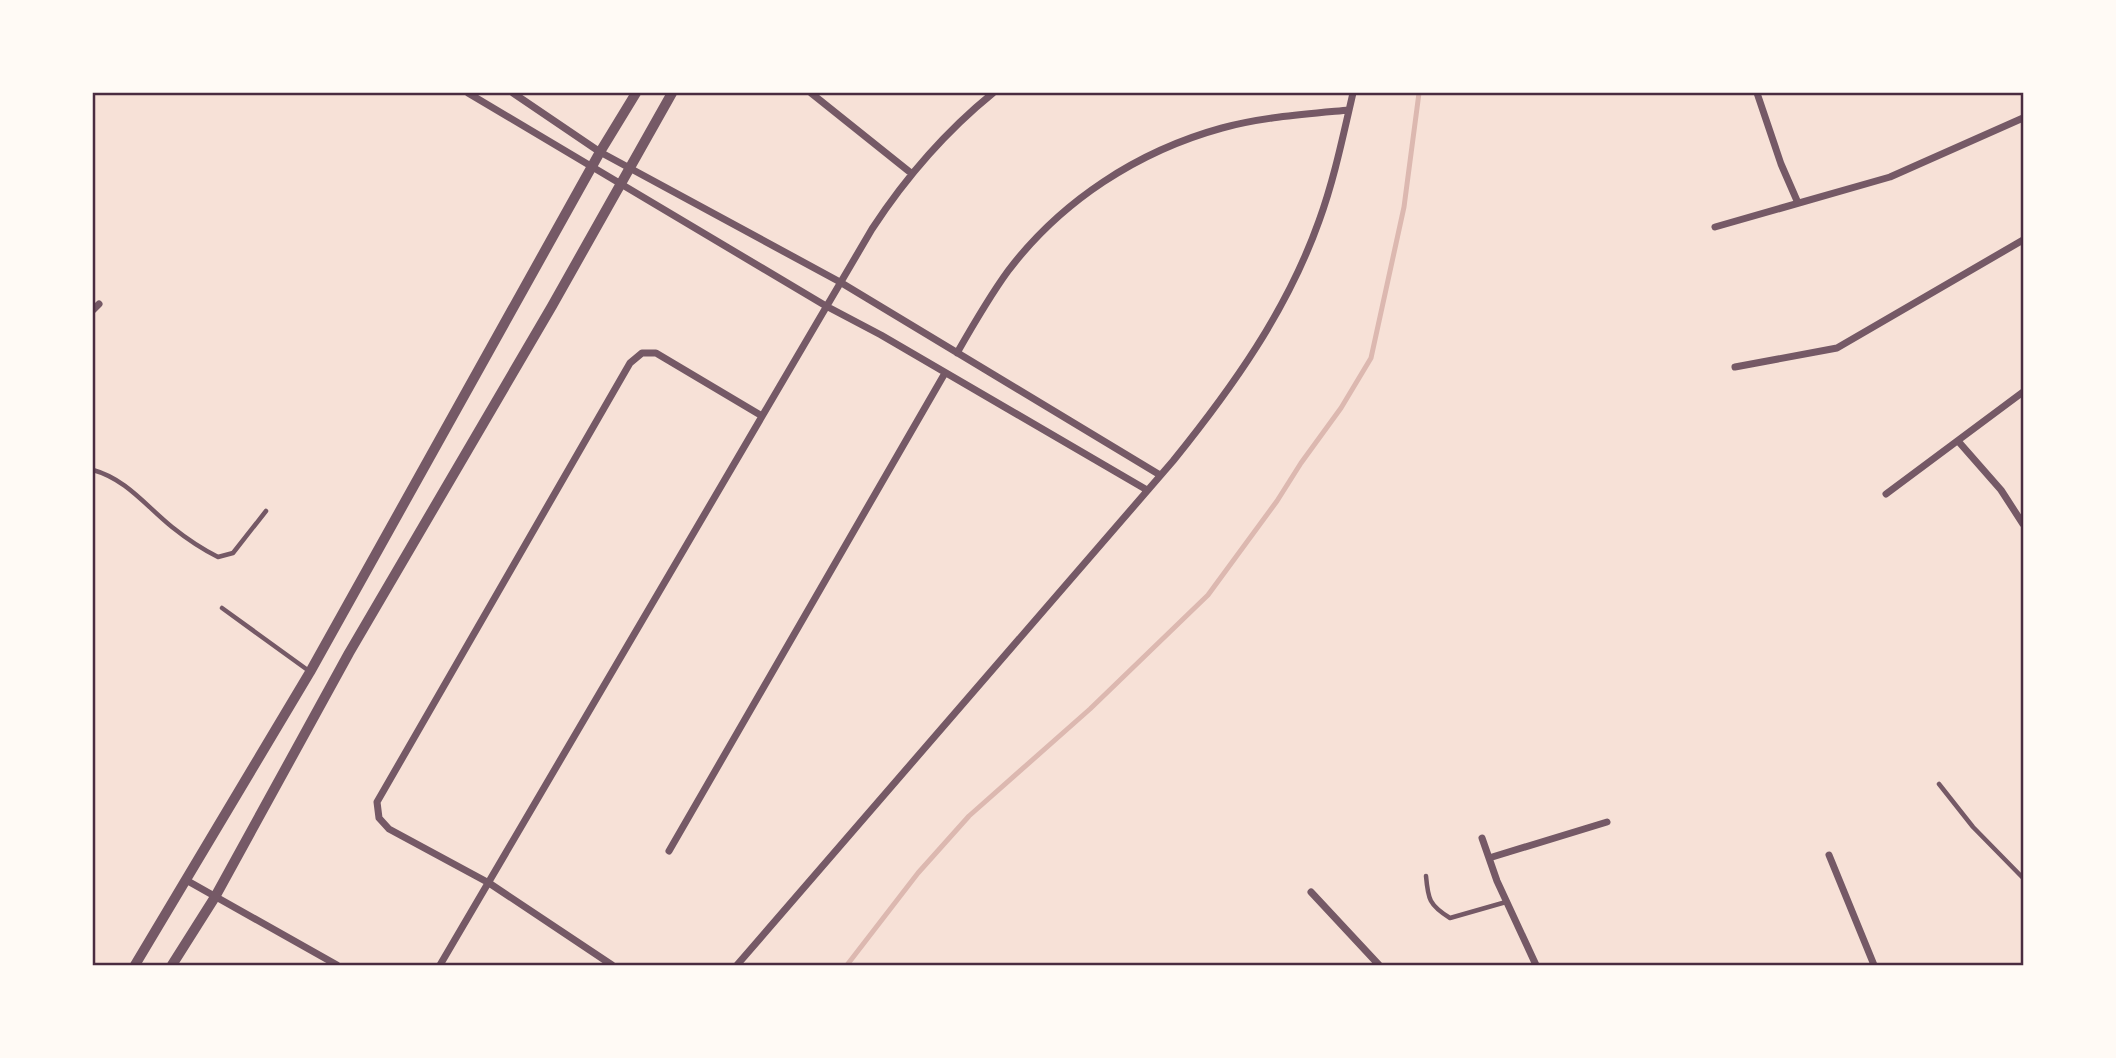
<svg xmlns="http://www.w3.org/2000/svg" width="2116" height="1058" font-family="Lato,sans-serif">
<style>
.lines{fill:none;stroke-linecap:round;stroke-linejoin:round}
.stream{stroke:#dcb8b0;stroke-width:5}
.service{stroke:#755966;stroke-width:4.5}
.minor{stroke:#755966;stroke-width:7}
.tertiary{stroke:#755966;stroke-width:10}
.neatline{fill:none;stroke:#4a2c40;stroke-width:2.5}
</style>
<rect width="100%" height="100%" fill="#f7e1d7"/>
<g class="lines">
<path class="stream" d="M847,965L918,873L969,816L1090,709L1208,595L1277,501L1301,463L1341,408L1371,358L1404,207L1419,93"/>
<path class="service" d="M93,470C126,479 146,506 172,527C187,539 202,549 218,557L233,553L266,511
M222,608L309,671
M1939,784L1973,827L2023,878
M1426,876C1428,899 1429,905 1450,918L1506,902"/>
<path class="minor" d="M468,93L826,306L881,335L1147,490
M513,93L600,152L840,282L1160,475
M811,93L911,173
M1757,93L1781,164L1798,203
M1715,227L1890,177L2023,118
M93,310L99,304
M957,353C973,325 989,297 1008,271C1061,201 1138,151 1222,128C1263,117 1306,114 1349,110
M1735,367L1837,348L2023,240
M1958,441L2001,490L2023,524
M1886,494L2023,392
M1482,838L1497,881L1536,965
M669,851L945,373
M1829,855L1874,965
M1489,858L1607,822
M186,880L337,965
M1311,892L1379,965
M440,965L872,229C906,177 945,132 993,93
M612,965L489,883L389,829L379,818L377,802L630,363L642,353H656L762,416
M737,965L1173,461C1232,388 1287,311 1319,221C1334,180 1343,136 1353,93"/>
<path class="tertiary" d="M135,965L310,672L600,152L636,93
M172,965L215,897L349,653L552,306L672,93"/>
</g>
<rect width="2116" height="1058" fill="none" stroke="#fffaf5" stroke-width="189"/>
<rect x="94" y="94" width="1928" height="870" class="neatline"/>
</svg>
